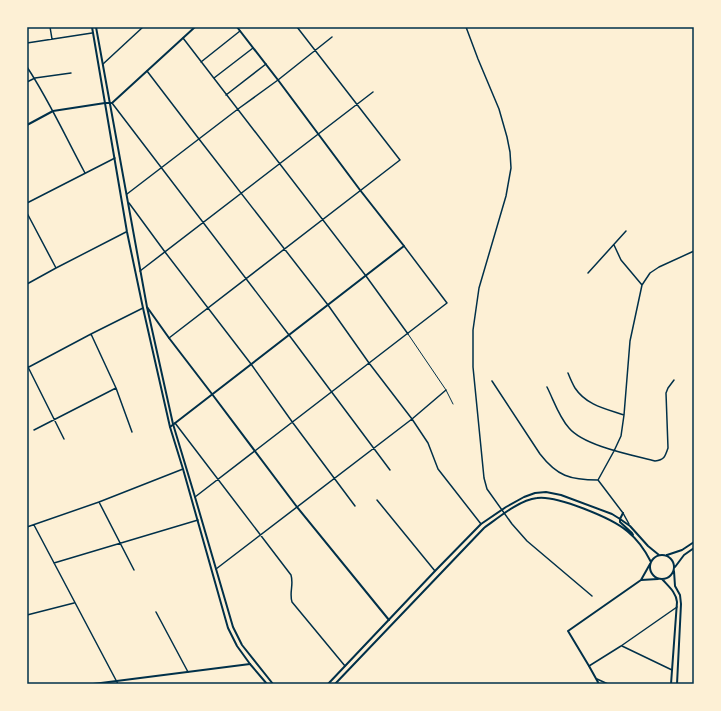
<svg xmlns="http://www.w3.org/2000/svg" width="721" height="711" font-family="'Fira Sans',sans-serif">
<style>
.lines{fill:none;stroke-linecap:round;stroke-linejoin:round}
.service{stroke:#003049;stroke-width:1}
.minor{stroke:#003049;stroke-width:1.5}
.tertiary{stroke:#003049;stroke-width:2}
.secondary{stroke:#003049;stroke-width:2}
.neatline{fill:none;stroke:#003049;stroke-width:1.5}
</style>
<rect width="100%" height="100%" fill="#fdf0d5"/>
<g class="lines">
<path class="service" d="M408,334L446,390L453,404"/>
<path class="minor" d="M50,27L52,39
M466,27L478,59L499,109L507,137L510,152L511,168L506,196L479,288L473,330V367L484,478L487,489L512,524L527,541L592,596
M183,38L366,276L408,334
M27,43L92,33
M201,62L240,31
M103,64L143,27
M27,67C49,100 66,138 85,173
M147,71L199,139L328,305L369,363L412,419L428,443L438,469L481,524
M214,78L253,48
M27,82L35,78L71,73
M226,95L266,64
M112,103L289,335L390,470
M127,194L238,109L278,80L332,37
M27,203L115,158
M129,203L165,252L251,364L293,423L355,506
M27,213L56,268
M614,245L621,260L642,285
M140,271L373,92
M588,273L626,231
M27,284L56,268L126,232
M91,334L116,388L132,432
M169,338L400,160L297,27
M27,365L64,439
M27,368L91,334L143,308
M568,373C570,378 572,383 575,388C586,405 606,409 624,415
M492,381L540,454C557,476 570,480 598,480
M547,387C554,401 559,417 569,428C584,446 632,455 655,461C664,460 665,457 668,448L666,393L668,388L674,380
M175,423L291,575C294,585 289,592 292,602L345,666
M34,430L116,388
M598,480L614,451L621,436L624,415L630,341L642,285L650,273L659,267L694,251
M598,480L623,513L629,524
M195,497L447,303L404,246
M377,500L435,571
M99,502L134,570
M34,525L118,684
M27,527L99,502L183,469
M54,563L198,520
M216,569L412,419L446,390
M156,612L188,672
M27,615L74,603
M622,646L672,670
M589,666L621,646L677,607
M597,679L608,684"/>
<path class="tertiary" d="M27,125L53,111L105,103H112L195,27
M147,307L169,338L212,394L297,507L389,620
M170,427L404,246L360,190L278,80L237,27
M641,580L658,579
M93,684L250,664
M599,684L589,666L568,631L641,580L650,564"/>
<path class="secondary" d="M92,27L127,232L143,308L170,427L183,469L228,628L237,646L250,664L267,684
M96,27L147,307L173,424L195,497L233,627L242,645L273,684
M623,513L620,519V522L632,533L633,535
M650 567a12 12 0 1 1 24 0a12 12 0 1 1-24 0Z
M667,555L682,550L694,542
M675,567L684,555L694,548
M674,571L675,586L680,595L681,604L677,684
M662,579C668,586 676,592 677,602L671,684
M328,684L435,571L481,524L506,507L524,497L535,493L546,492L561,495L612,514L620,519L630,526L648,546L659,555
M335,684L484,528C498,518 519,500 537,498C556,495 612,518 627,531C637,539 645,550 651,562"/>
</g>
<rect width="721" height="711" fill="none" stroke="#fdf0d5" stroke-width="56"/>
<rect x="28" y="28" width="665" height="655" class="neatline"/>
</svg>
